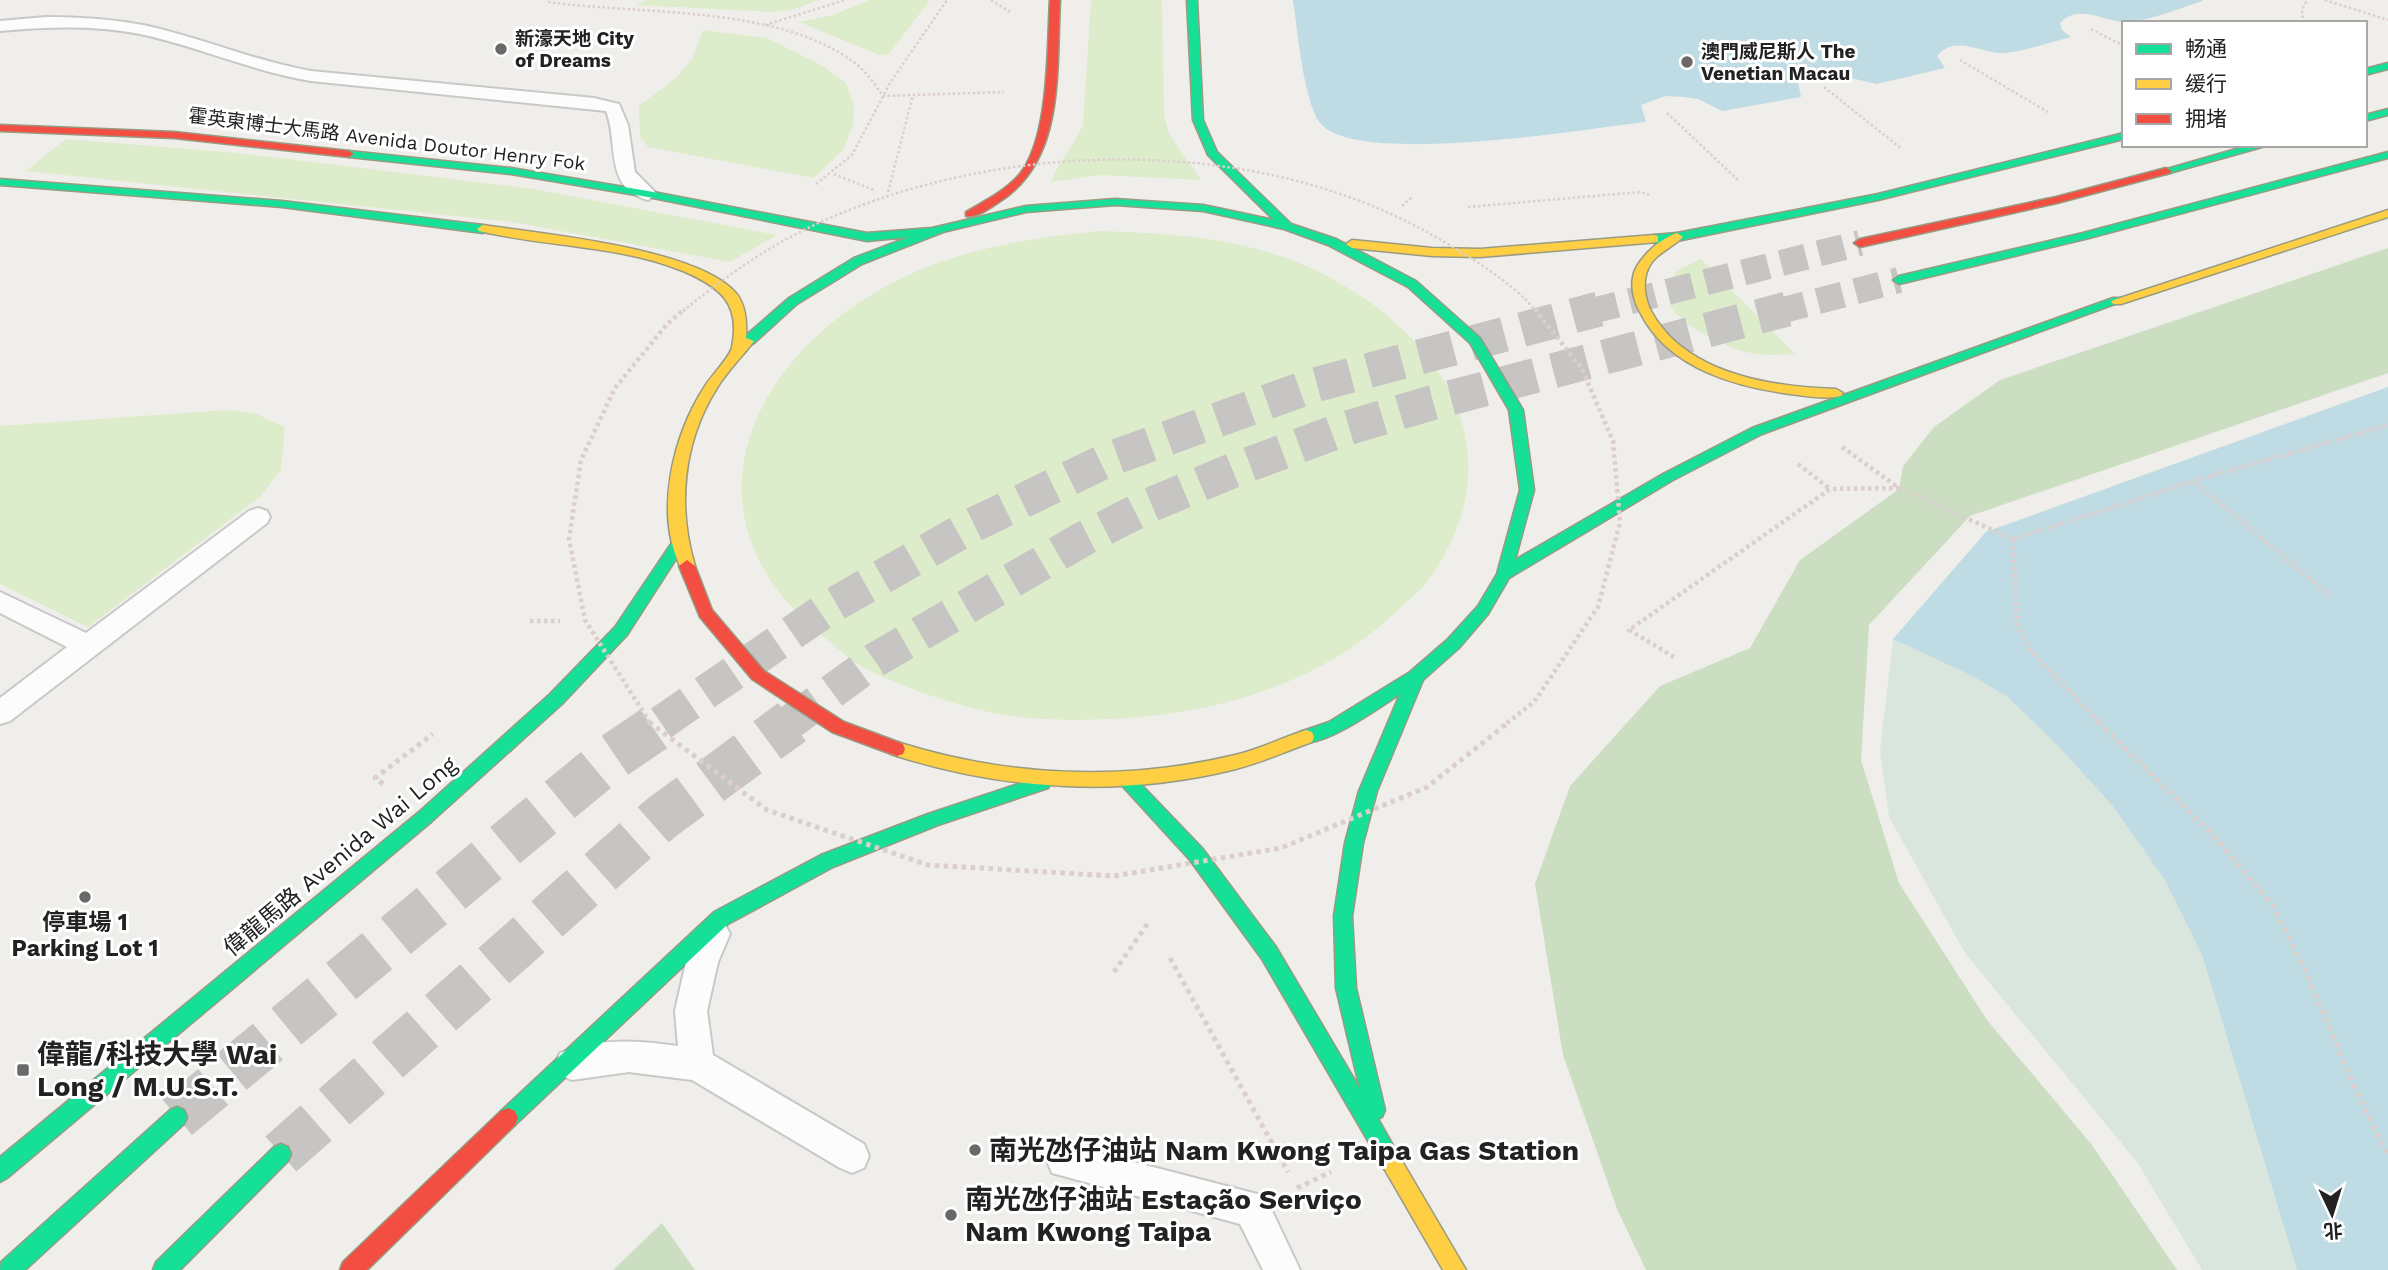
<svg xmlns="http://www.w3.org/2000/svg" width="2388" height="1270" font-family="'Work Sans','Noto Sans SC',sans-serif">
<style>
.grass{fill:#ddeccb}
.forest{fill:#cbdec1}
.wetland{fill:#d9e6de}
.water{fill:#bfdbe3}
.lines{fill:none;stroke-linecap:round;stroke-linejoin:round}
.primary-tunnel-far2{stroke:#c7c5c3;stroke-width:26;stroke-dasharray:26 13;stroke-linecap:butt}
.primary-tunnel-far1{stroke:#c7c5c3;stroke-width:35;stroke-dasharray:35 18;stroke-linecap:butt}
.primary-tunnel{stroke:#c7c5c3;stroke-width:47;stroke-dasharray:47 24;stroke-linecap:butt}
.lane-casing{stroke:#c9c8c7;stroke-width:4}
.fast-casing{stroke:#999a82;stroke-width:3}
.slow-casing{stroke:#999a82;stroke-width:3}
.jam-casing{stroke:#999a82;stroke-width:3}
.path-far2{stroke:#dccecd;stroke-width:2.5;stroke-dasharray:2.5 2.5;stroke-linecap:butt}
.path-far1{stroke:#dccecd;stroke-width:4.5;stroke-dasharray:3.5 3.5;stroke-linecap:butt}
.path{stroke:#dccecd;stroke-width:5;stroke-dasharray:4.5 4.5;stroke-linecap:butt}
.lane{fill:#fdfcfc;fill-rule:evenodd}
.fast{fill:#16e098;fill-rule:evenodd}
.slow{fill:#ffcf43;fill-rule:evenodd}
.jam{fill:#f24e42;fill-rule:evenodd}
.path-bridge-far2{stroke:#dccecd;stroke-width:2.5;stroke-dasharray:2.5 2.5;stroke-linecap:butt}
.path-bridge-far1{stroke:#dccecd;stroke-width:4.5;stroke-dasharray:3.5 3.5;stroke-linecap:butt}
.path-bridge{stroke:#dccecd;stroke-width:5;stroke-dasharray:4.5 4.5;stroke-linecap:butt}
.poi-dot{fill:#6a6968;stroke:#fff;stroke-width:2.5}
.labels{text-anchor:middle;stroke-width:6;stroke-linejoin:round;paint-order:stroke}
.far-poi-label{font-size:19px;font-weight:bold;fill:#222;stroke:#fff;text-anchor:start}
.far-street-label{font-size:19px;fill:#222;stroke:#fff}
.street-label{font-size:23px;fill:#222;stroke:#fff}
.poi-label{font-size:23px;font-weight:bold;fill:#222;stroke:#fff}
.near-poi-label{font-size:28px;font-weight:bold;fill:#222;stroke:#fff;text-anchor:start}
</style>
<rect width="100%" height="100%" fill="#f0eeeb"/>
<path class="grass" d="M647,0H819L794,9L774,12L636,5Z
M870,0H930L889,54L880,55L799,22L833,15Z
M1091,0H1162L1164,115L1169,134L1201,180L1100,175L1051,182C1059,161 1074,145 1083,125Z
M703,30L767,38L823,66L846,83L854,105L853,125L844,149L814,178L648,147L640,136L639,106L678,76L692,59Z
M66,139L237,153L534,189L777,235L730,262L512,222L26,171Z
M1099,231C1167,233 1236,237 1299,263C1433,319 1527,448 1426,583C1418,593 1407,601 1398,610C1300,704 1160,727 1028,718C981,715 895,687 854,662C844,655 834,645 824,637C671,515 751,352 902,278C964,248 1031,238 1099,231Z
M1701,259L1795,354C1779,355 1763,356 1746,352C1727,348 1680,324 1671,307C1669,301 1668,292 1667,285L1678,270Z
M226,410L254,413L285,427L281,470L261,496L88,627L0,584V426Z"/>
<path class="forest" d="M2388,248V373L1970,516L1869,625L1861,760L1899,883L1987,1020L2092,1145L2177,1270H1646L1617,1209L1563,1055L1535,884L1570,786L1660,686L1750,648L1800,560L1899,489L1903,466L1934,427L2000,380Z
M662,1223L695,1270H613Z"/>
<path class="wetland" d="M2388,387V1270H2202L2137,1162L1965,953L1889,817L1880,750L1893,639L1986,532Z"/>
<path class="water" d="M1293,0H2202L2203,1C2179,8 2153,20 2128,22C2106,24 2080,2 2060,23L2062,30L2071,37C2050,42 2027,51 2005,53C1983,55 1956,33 1937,56L1945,68L1877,84L1837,75H1822L1798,82L1801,97L1722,111L1698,99L1683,97L1665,96L1641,105L1646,122C1584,129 1360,167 1321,124C1304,105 1297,27 1293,0Z
M2388,387V1270H2297L2203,957L2165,880L2112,805L2062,750L2008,697L1971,675L1893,639L1986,532Z"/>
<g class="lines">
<path class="primary-tunnel-far2" d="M1592,311L1860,243
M1780,311L1899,280"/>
<path class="primary-tunnel-far1" d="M661,723L828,608L971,526L1107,460L1311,386L1599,309
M789,723L875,660L1083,539L1150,505L1234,470L1344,429L1431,403L1787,309"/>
<path class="primary-tunnel" d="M177,1117L608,760L664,722
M281,1154L661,818L792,722"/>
<defs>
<path id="lane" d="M46,17C79,17 111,19 143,25C200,37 254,61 311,71L594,98L619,104L628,125L635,172L657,194L648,200C603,188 619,142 606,111L311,81C251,71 197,46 140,34C93,25 47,27 0,31V21Z
M258,508L267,511L270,517L267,523L10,721L0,724V698L67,647L0,613V592L86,633L249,511Z
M714,920L725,924L730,934L718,962L707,1011L713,1055L864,1144L869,1156L864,1168L852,1173L840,1168L692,1080L629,1072L572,1080L560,1075L555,1064L560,1053C598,1037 639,1041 678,1046L675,1011L686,962L703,924Z
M1064,1144L1265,1196L1300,1270H1263L1240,1224L1052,1173L1047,1161L1052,1149Z"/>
<path id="fast" d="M1187,0H1197L1203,120L1217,152L1291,224L1336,239L1416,281L1480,338L1523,410L1534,490L1515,560L1663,474L1752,428L2113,298H2121L2123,301L1762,434L1673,480L1509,578L1488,614L1459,648L1423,680L1377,791L1363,843L1352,916L1356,988L1385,1110L1382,1117L1378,1119L1403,1163L1399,1170L1392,1174L1385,1170L1262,959L1190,860L1116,779L1119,774L1125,772L1131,774L1202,848L1276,947L1360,1089L1336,988L1334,916L1345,843L1359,791L1400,694C1380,707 1322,749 1300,742L1298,737L1300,732L1329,722L1410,672L1447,640L1478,606L1497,574L1520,490L1509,410L1470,343L1408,287L1328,245L1284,229L1203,211L1115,205L1026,212L943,232L862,264L797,304L753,344H743V338L789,298L854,258L909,237L867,241L648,197L511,174L349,157L344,154L349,151L511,168L648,191L867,233L932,228L1026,206L1115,199L1203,205L1274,220L1208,155L1193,120Z
M2388,63V69L2365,75V69Z
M2388,109V115L2365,121V115Z
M2124,133V139L1878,200L1677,241L1654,243L1648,239L1654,235L1677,233L1878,194Z
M2250,145H2269L2166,174L2160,171Z
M2388,152V158L2089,238L1899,284L1893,280L1899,276L2083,233Z
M0,179L282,201L483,225L489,229L483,233L282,207L0,185Z
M678,540L685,545L627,635L562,704L431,822L7,1178L0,1182V1157L419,812L550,694L615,627L673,541Z
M1042,776L1048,778L1051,783L1048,788L938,825L833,867L728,924L515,1125L508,1128L501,1125L498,1118L501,1111L714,912L821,855L928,814Z
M177,1107L184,1110L187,1117L184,1124L25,1270H0L1,1262L170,1110Z
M281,1144L288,1147L291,1154L288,1161L180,1270H153L156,1262L274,1147Z"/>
<path id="slow" d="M2388,210V217L2121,304H2113L2111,301Z
M483,225C542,234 695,248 735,292C746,304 747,322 746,338L754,341C742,357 728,370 717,388C683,442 677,506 695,566L692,570H682C653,515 673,435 705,386C711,376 730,357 732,347C741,303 720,287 683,271C619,245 546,247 479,231L477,229Z
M1677,233L1683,237C1672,248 1654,254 1648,269C1642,282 1645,299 1651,311C1685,374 1771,387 1836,389L1843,393L1841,396C1827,399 1811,397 1798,395C1739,388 1670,370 1641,314C1633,300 1629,283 1636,268C1644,253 1662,238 1677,233Z
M1654,235L1658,236V242L1480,257L1432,256L1352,248L1346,244L1352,240L1432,248L1480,249Z
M1306,730L1312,732L1314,737L1312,742C1287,751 1262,762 1236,769C1124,797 1007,791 897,756L891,754L889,749L891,744L897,742C1007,777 1123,782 1235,755C1260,749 1282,738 1306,730Z
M1392,1152L1399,1156L1466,1270H1443L1385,1170L1381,1163L1385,1156Z"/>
<path id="jam" d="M1050,0H1060C1056,69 1066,160 999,202C990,208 977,218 966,216V212C985,201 1005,191 1019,175C1050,138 1047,47 1050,0Z
M0,125L174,132L349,151L354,154L349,157L174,138L0,131Z
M2166,168L2172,171L2170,173L2057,203L1860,247L1854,243L1860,239L2056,197Z
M687,560L695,566L712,610L764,671L844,722L903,744L905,749L903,754L897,756L832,732L752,679L700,617L679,566Z
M508,1108L515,1111L518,1118L515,1125L367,1270H340L343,1262L501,1111Z"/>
</defs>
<use href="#lane" class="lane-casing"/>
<use href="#fast" class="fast-casing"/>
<use href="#slow" class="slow-casing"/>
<use href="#jam" class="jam-casing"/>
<path class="path-far2" d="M991,0L1010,12
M2325,0L2388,20
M548,2C641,15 779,5 855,63C867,72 875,85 883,96L1004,92
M2303,23L2302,10L2307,0
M765,25L845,0
M2091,29L2124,46
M1960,60L2048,112
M1824,87L1902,149
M1667,113L1739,181
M834,174L876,191
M816,184L852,155L890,83L947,0
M888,192L913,95
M1402,206L1412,197
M1468,207L1640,192L1650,195"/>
<path class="path-far1" d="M1842,447L1899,488L2013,539L2194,481L2388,425
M1798,464L1830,489
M2195,482L2330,596
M2013,539L2017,625L2031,651L2100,723
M530,621H560
M1674,657L1629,630L1830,489L1899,488"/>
<path class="path" d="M2098,722L2212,834L2273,906L2309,979L2353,1084L2388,1156
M383,784L375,778L433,734
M1170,958L1288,1172
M1114,972L1150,920
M1297,1188L1331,1172"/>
<use href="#lane" class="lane"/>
<use href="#fast" class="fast"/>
<use href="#slow" class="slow"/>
<use href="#jam" class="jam"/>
<path class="path-bridge-far2" d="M683,311C721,280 761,251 806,229C989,140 1245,132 1425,231C1459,250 1512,281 1536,311"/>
<path class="path-bridge-far1" d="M650,723L585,620L569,539L581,460L615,388L667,324L685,309
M1507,723L1534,702L1598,607L1620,522L1613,441L1582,369L1535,309"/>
<path class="path-bridge" d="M649,722L767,810L928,865L1114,876L1281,848L1427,787L1509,722"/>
</g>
<g class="poi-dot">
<circle cx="501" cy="49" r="7"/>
<circle cx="1687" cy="62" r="7"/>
<circle cx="85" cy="897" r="7"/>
<rect x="16" y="1063" width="14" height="14" rx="3.5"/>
<circle cx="975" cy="1150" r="7"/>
<circle cx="951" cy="1215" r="7"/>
</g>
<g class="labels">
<g class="far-poi-label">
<text x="515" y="45">新濠天地 City<tspan x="515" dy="22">of Dreams</tspan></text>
<text x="1701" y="58">澳門威尼斯人 The<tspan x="1701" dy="22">Venetian Macau</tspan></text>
</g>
<g class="far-street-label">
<text transform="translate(387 139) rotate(7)" y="7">霍英東博士大馬路 Avenida Doutor Henry Fok</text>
</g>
<g class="street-label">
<text transform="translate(340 856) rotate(-40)" y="8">偉龍馬路 Avenida Wai Long</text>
</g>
<g class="poi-label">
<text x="85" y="930">停車場 1<tspan x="85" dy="26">Parking Lot 1</tspan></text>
</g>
<g class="near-poi-label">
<text x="37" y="1064">偉龍/科技大學 Wai<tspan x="37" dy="32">Long / M.U.S.T.</tspan></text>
<text x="989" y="1160">南光氹仔油站 Nam Kwong Taipa Gas Station</text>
<text x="965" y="1209">南光氹仔油站 Estação Serviço<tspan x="965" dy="32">Nam Kwong Taipa</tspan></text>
</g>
</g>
<rect x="2122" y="21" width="245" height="126" fill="#ffffff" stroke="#a7a7a7" stroke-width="2"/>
<rect x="2136" y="44" width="35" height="10" fill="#16e098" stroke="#a7a7a7" stroke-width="2"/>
<text x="2185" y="56" font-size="21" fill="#222222">畅通</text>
<rect x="2136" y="79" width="35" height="10" fill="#ffcf43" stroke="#a7a7a7" stroke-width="2"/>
<text x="2185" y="91" font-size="21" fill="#222222">缓行</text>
<rect x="2136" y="114" width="35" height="10" fill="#f24e42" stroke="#a7a7a7" stroke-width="2"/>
<text x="2185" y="126" font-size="21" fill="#222222">拥堵</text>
<g transform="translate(2332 1214) rotate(176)" stroke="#ffffff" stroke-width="5" paint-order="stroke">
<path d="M0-5L12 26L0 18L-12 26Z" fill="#222222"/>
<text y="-10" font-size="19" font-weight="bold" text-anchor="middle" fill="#222222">北</text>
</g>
</svg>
